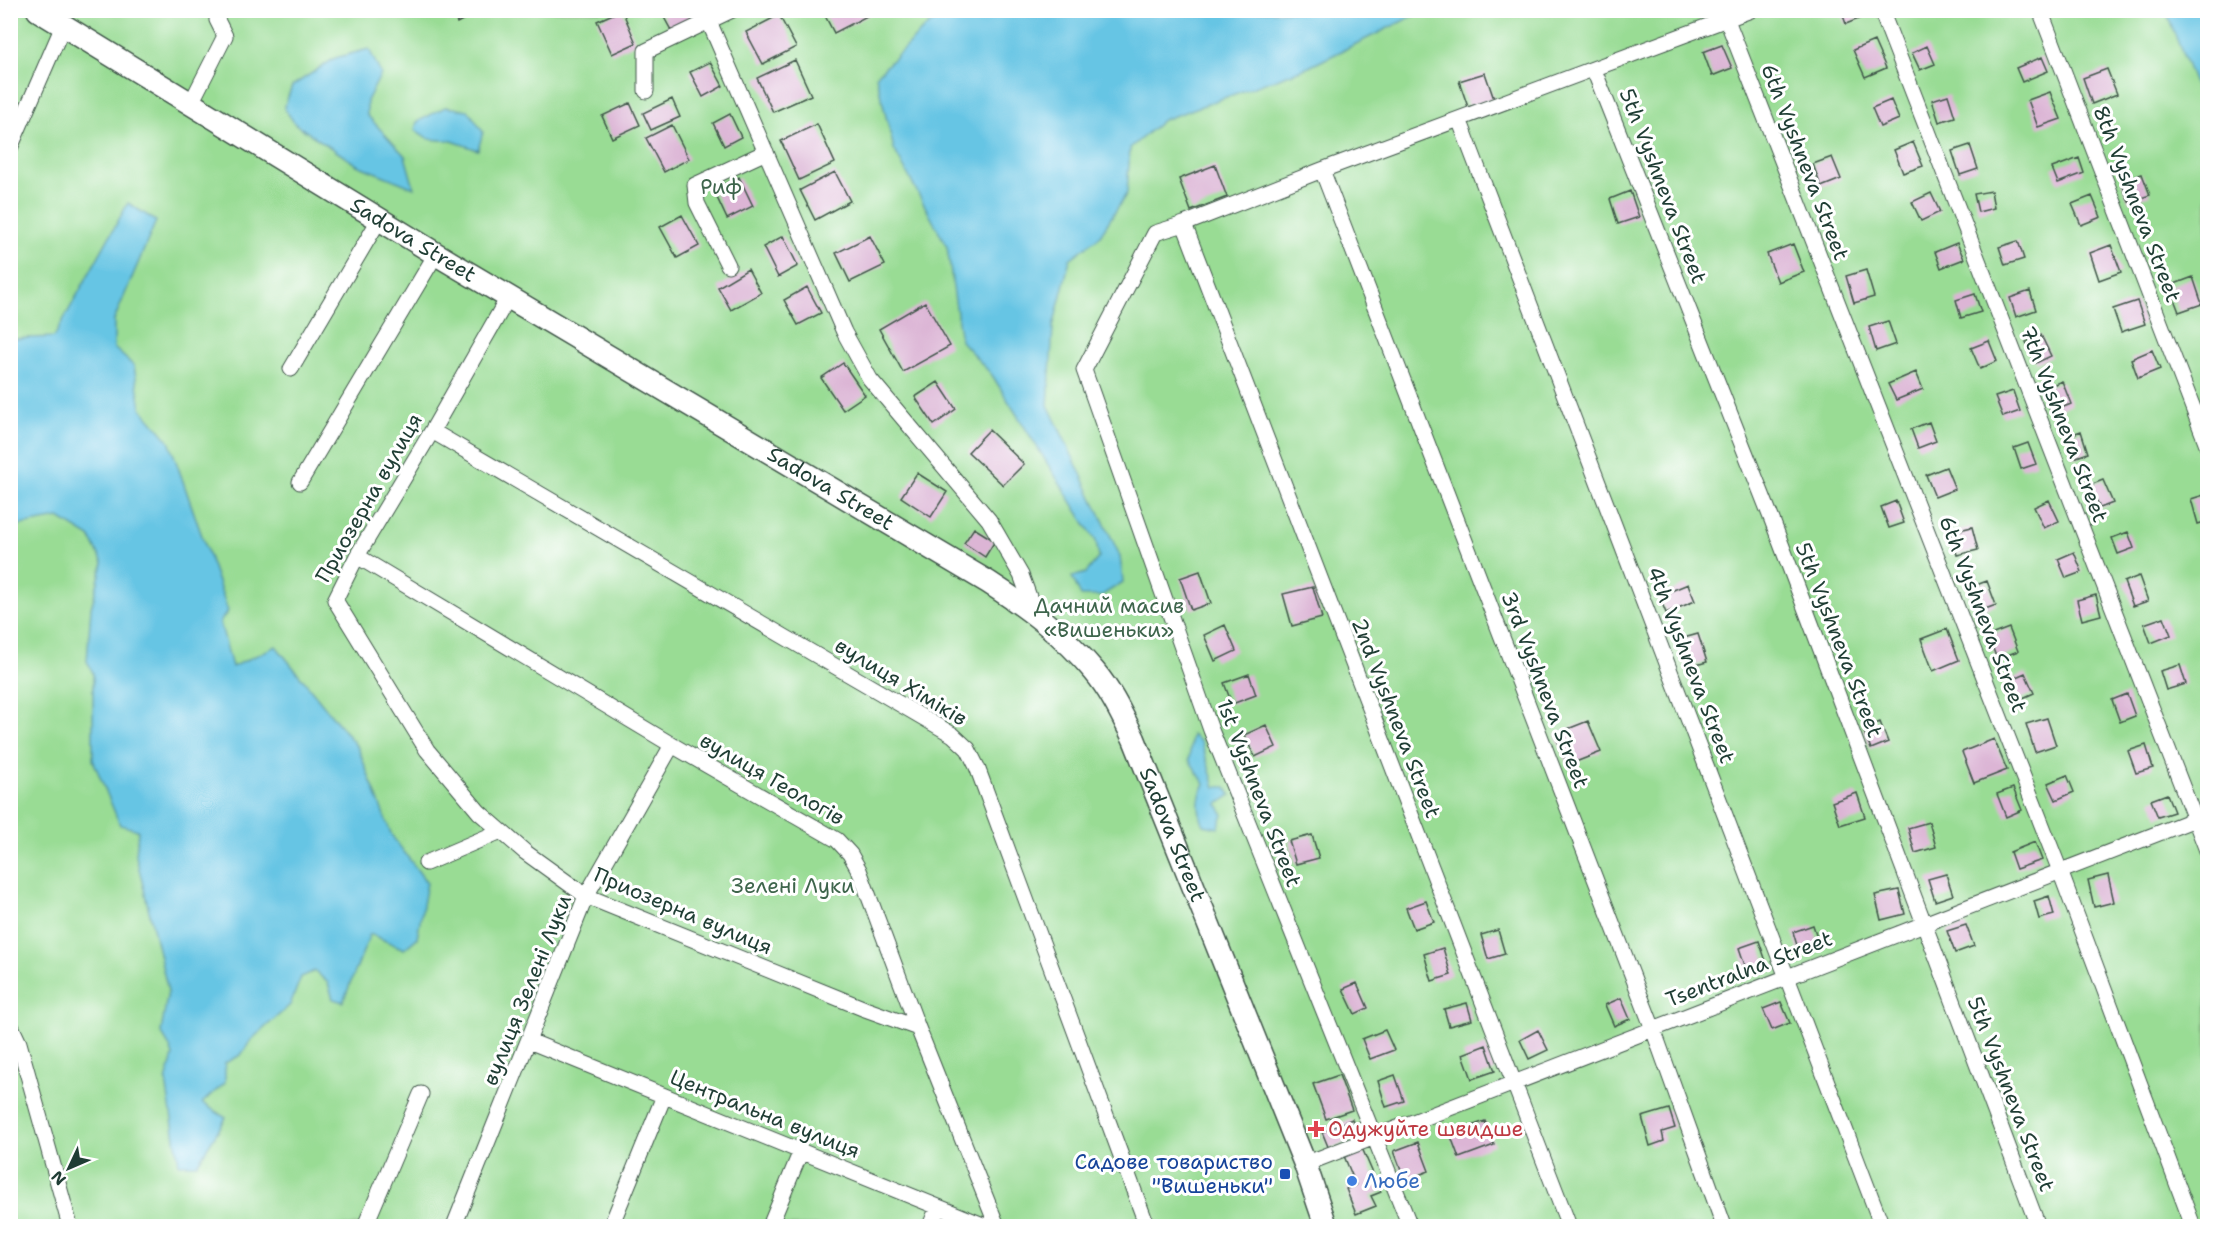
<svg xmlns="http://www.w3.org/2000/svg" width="2218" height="1237" font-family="'Shantell Sans',sans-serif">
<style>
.green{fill:#99dc94;stroke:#5c8c64;stroke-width:1.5}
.water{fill:#66c5e4;stroke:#42818c;stroke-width:1.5}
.building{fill:#dcb5d5}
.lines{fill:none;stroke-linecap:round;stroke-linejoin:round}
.street-casing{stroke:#3f5549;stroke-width:17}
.secondary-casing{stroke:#3f5549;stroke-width:25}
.street{stroke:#fff;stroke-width:15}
.secondary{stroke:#fff;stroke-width:22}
.health-dot{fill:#e0444e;stroke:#fff;stroke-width:2}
.transit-dot{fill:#1a4fb4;stroke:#fff;stroke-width:2}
.shop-dot{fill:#3f7fe0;stroke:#fff;stroke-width:2}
.labels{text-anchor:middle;stroke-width:6;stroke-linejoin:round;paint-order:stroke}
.street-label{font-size:21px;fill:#1f3d34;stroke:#fff}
.park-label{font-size:21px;fill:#3e654c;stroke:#fff}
.health-label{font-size:21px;fill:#be3a42;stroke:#fff;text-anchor:start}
.transit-label{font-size:21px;fill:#164399;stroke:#fff;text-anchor:end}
.shop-label{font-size:21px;fill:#366cbe;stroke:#fff;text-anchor:start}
</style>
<rect width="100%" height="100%" fill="#fff"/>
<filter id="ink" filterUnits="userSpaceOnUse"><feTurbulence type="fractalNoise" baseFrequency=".0167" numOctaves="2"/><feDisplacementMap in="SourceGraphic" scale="12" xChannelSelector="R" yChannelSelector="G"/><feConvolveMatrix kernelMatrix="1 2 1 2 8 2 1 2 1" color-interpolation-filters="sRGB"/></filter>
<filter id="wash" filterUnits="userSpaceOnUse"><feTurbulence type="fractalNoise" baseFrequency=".008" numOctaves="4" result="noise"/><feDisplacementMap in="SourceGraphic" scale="24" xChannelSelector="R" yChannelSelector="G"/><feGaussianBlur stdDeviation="1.35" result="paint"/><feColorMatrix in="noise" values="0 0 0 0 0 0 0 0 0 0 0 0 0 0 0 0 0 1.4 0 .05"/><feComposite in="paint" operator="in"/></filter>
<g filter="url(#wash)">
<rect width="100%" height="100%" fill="#f2debf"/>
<path class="green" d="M10,11H2207V1226H11Z"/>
<path class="water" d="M959,11H1423L1309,67L1163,120L1130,148L1127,193L1099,237L1070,259L1053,327L1048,405L1120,556L1123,582L1101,596H1081L1072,577L1086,573L1099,557L1096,541L992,375L961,341L947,247L894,149L876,76L929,24Z
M2166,11H2207V118Z
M369,49L381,74L367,101V115L405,156L414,188L357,165L295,124L284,108L292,86L335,58Z
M445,107L468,110L483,132L478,150L452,141L429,139L415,130L417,122Z
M128,203L156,221L114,320V348L134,366L141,408L169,441L228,611L220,622L232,667L276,646L358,748L392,836L427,883L417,938L404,949L370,934L343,1002L333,999L328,983L315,971L301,977L290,1005L251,1040L241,1055L225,1063V1083L202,1103L226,1118L197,1164H179L166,1081L173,1056L170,1047L161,1032L168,991L136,856L138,830L120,825L93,760V673L87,661L91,608L103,563L90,537L59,518L20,525L11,524V339L54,337Z
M1192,735L1201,742L1215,787H1226L1231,795L1218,804L1223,815L1218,828L1204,825C1197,811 1197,797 1205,784L1189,760Z"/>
<g id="blocks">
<path class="building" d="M451,10H482L457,23Z
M622,10L636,43L612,54L597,21Z
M660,10H687L693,21L672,32Z
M822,10H872L873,13L834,33Z
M1841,10H1864L1866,16L1846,24Z
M779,15L796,47L763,64L746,32Z
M1874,41L1886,68L1865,77L1853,50Z
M1722,45L1732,68L1712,76L1703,52Z
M1927,46L1935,64L1920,70L1912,53Z
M2042,57L2048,71L2022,82L2016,68Z
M795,60L811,95L773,112L757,78Z
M710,62L723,86L703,97L690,72Z
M2107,69L2117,94L2092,104L2083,78Z
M1485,73L1494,99L1468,107L1459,81Z
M2050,92L2061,119L2038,127L2028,100Z
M1948,95L1955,117L1939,122L1932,100Z
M672,99L680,117L651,130L643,113Z
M1891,100L1899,119L1880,127L1872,108Z
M630,103L640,125L612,138L602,116Z
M730,114L741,137L724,146L713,123Z
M817,124L835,163L799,180L781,141Z
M672,125L689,159L664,172L646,138Z
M1913,142L1923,166L1903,173L1894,150Z
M1970,145L1978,169L1960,175L1952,151Z
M1832,157L1841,179L1821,187L1813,164Z
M2079,158L2084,173L2058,183L2052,168Z
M1215,165L1227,197L1191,211L1179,179Z
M835,172L850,201L815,220L800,190Z
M2142,174L2150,195L2129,202L2121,181Z
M739,177L753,206L727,219L713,189Z
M1630,191L1639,217L1618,224L1610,199Z
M1991,191L1994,208L1978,212L1974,194Z
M1931,193L1940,212L1921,221L1912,202Z
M2092,196L2101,217L2081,225L2072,204Z
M682,215L699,246L677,258L660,227Z
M783,236L798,266L778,277L763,247Z
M870,236L885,265L850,282L836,253Z
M2018,241L2024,259L2005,265L1999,247Z
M1957,243L1964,259L1941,268L1935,252Z
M1793,244L1804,272L1778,282L1767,254Z
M2111,245L2121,272L2099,280L2090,253Z
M748,269L761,293L731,310L718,287Z
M1866,270L1874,297L1854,303L1846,276Z
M2193,277L2202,304L2179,312L2169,286Z
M807,287L821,313L798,325L784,300Z
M2030,291L2036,310L2016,317L2010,298Z
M1975,294L1981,312L1961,318L1956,300Z
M2137,301L2145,324L2121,332L2113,309Z
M925,302L950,346L903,372L879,329Z
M1888,321L1896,344L1876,351L1869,327Z
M2041,335L2051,356L2036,363L2026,342Z
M1989,341L1997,361L1980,369L1971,348Z
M2152,350L2160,369L2138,378L2131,359Z
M843,363L865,395L843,410L821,378Z
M1916,372L1923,389L1896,400L1888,384Z
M2062,381L2071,404L2051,412L2042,389Z
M938,382L956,409L934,425L915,397Z
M2013,391L2020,411L2003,417L1995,397Z
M1929,422L1936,441L1918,448L1911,429Z
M989,430L1024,464L1003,485L968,452Z
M2081,431L2088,453L2074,458L2067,436Z
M2028,443L2036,464L2021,469L2014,448Z
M1946,467L1955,489L1935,497L1926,475Z
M917,473L947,492L931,517L901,497Z
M2103,480L2113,503L2100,508L2090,485Z
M2207,494L2208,521L2198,524L2191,499Z
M2049,500L2059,521L2044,528L2034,507Z
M1896,501L1904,523L1889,528L1881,507Z
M1972,527L1978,550L1957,555L1951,532Z
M974,528L995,541L985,557L964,543Z
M2128,532L2134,548L2118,554L2112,538Z
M2074,552L2082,572L2066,578L2058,559Z
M1200,571L1211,603L1191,610L1180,578Z
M2139,576L2148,601L2133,606L2124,582Z
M1987,581L1996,605L1977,612L1968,588Z
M1688,584L1695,601L1666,613L1659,596Z
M1313,587L1322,618L1292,626L1283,594Z
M2096,595L2101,615L2082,620L2077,600Z
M2164,617L2171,635L2151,643L2144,624Z
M1225,625L1236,651L1215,661L1204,635Z
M2009,628L2018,651L1997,659L1988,636Z
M1947,629L1959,660L1933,671L1921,639Z
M1698,634L1707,662L1689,667L1680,639Z
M2180,665L2186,684L2166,690L2160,671Z
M2025,673L2034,693L2016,701L2007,681Z
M1249,674L1256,695L1232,704L1224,683Z
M2127,694L2135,716L2120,722L2112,700Z
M2047,718L2056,745L2035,752L2026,724Z
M1588,721L1601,752L1568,765L1555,734Z
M1880,722L1888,742L1871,749L1863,729Z
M1266,725L1276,747L1255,757L1244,735Z
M1994,739L2007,770L1974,783L1962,752Z
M2146,745L2153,768L2136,773L2128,751Z
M2067,775L2074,792L2056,800L2048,783Z
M2013,788L2022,810L2006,817L1997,794Z
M1857,793L1865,817L1840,825L1832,802Z
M2167,794L2174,812L2158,817L2151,800Z
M1929,822L1936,847L1915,853L1908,828Z
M1312,835L1319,858L1296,864L1289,841Z
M2035,842L2042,860L2016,869L2010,852Z
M1946,874L1953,895L1935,901L1928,879Z
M2108,875L2114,902L2094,907L2088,880Z
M1899,890L1905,914L1881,920L1875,895Z
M2049,896L2054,915L2039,919L2034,901Z
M1426,901L1434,922L1414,929L1406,908Z
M1813,925L1820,946L1799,952L1793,932Z
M1966,925L1974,946L1955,953L1947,931Z
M1498,930L1505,954L1488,959L1481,935Z
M1759,941L1768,967L1748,974L1739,948Z
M1443,948L1451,975L1432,981L1424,954Z
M1357,983L1368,1008L1355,1014L1343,989Z
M1621,998L1630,1019L1614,1026L1605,1005Z
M1781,1002L1790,1023L1772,1030L1763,1009Z
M1467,1003L1472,1020L1449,1026L1444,1009Z
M1385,1030L1394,1050L1370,1059L1362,1039Z
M1538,1030L1548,1050L1529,1059L1520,1040Z
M1486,1045L1495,1071L1472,1079L1463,1054Z
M1339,1075L1352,1110L1326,1119L1313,1084Z
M1395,1075L1404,1101L1386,1107L1378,1081Z
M1669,1109L1675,1128L1662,1132L1664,1141L1650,1146L1642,1117Z
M1352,1119L1359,1137L1329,1149L1322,1132Z
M1485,1121L1494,1145L1459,1158L1450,1134Z
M1418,1142L1429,1171L1405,1180L1394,1151Z
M1362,1148L1381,1192L1371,1196L1376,1206L1356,1214L1346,1189L1356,1185L1344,1156Z"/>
</g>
</g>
<g filter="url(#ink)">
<use href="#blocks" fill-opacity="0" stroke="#3f5549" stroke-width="1.5"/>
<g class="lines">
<defs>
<path id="street" d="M704,10L844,332L870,379L989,520L1021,575L1035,613
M1881,10L2208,853
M2040,10L2208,447
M1727,20L2060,871L2193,1226
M1594,70L1772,520L2038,1226
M646,91V51L732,10
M191,103L225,36L217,20
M1459,119L1882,1226
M10,148L63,26
M1322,170L1653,1029L1724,1226
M1184,224L1569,1226
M728,265L697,203L695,185L766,152
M509,296L432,431L357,556L335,600L427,750L479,812L525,852L586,896L865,1009L918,1028
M291,369L379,220
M432,431L953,735L968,749L977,767L1147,1226
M300,482L436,254
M357,556L672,745L837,840L850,854L859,870L918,1028L997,1226
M426,863L501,831
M10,1024L19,1043L70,1226
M529,1041L985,1226
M1305,1164L2208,814
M365,1226L421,1094
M454,1226L586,896L672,745
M611,1226L664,1096
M770,1226L801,1151
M930,1226L938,1207
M1410,1226L1211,730L1084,370L1155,233L1184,224L1322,170L1751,10"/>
<g id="secondary">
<path id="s1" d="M38,10L436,254L988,582C1028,608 1063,634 1094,671C1111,691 1122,715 1134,739L1305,1164L1326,1226"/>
</g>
</defs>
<use href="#street" class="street-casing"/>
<use href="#secondary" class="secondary-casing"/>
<use href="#street" class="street"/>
<use href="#secondary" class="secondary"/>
</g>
</g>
<path class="health-dot" d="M1313 1120h6v6h6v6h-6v6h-6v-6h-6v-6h6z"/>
<rect class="transit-dot" x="1279" y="1168" width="12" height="12" rx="3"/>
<circle class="shop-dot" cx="1352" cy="1181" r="6"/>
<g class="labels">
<g class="street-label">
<text transform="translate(1805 162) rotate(69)" y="7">6th Vyshneva Street</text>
<text transform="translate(1663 186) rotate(69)" y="7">5th Vyshneva Street</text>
<text transform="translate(2137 204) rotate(69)" y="7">8th Vyshneva Street</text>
<text dy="7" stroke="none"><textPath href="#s1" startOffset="440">Sadova Street</textPath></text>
<text transform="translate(2064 424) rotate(69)" y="7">7th Vyshneva Street</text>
<text dy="7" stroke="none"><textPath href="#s1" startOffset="926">Sadova Street</textPath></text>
<text transform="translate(369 498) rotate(-60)" y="7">Приозерна вулиця</text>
<text transform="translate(1983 614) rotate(69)" y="7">6th Vyshneva Street</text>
<text transform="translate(1839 640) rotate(69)" y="7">5th Vyshneva Street</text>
<text transform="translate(1691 665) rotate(69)" y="7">4th Vyshneva Street</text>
<text transform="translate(901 682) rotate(31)" y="7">вулиця Хіміків</text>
<text transform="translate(1545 690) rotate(69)" y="7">3rd Vyshneva Street</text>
<text transform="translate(1396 718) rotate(69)" y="7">2nd Vyshneva Street</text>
<text transform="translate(772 779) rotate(30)" y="7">вулиця Геологів</text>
<text transform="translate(1259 793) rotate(69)" y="7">1st Vyshneva Street</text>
<text dy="7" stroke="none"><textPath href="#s1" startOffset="1430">Sadova Street</textPath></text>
<text transform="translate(683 911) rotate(23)" y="7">Приозерна вулиця</text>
<text transform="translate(1749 969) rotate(-21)" y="7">Tsentralna Street</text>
<text transform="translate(527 990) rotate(-68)" y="7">вулиця Зелені Луки</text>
<text transform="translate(2011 1094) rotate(69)" y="7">5th Vyshneva Street</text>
<text transform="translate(765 1114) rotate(22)" y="7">Центральна вулиця</text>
</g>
<g class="park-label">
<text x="721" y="194">Риф</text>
<text x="1109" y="613">Дачний масив<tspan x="1109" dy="24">«Вишеньки»</tspan></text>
<text x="793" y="893">Зелені Луки</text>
</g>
<g class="health-label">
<text x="1328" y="1136">Одужуйте швидше</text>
</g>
<g class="transit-label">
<text x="1273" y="1169">Садове товариство<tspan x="1273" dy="24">"Вишеньки"</tspan></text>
</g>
<g class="shop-label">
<text x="1364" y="1188">Любе</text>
</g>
</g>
<rect width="2218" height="1237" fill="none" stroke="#fff" stroke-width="36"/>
<g transform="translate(69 1168) rotate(226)" stroke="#ffffff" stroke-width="4.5" paint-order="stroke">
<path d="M0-4.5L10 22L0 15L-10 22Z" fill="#1f3d34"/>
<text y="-9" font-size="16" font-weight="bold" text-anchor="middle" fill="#1f3d34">N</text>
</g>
</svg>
